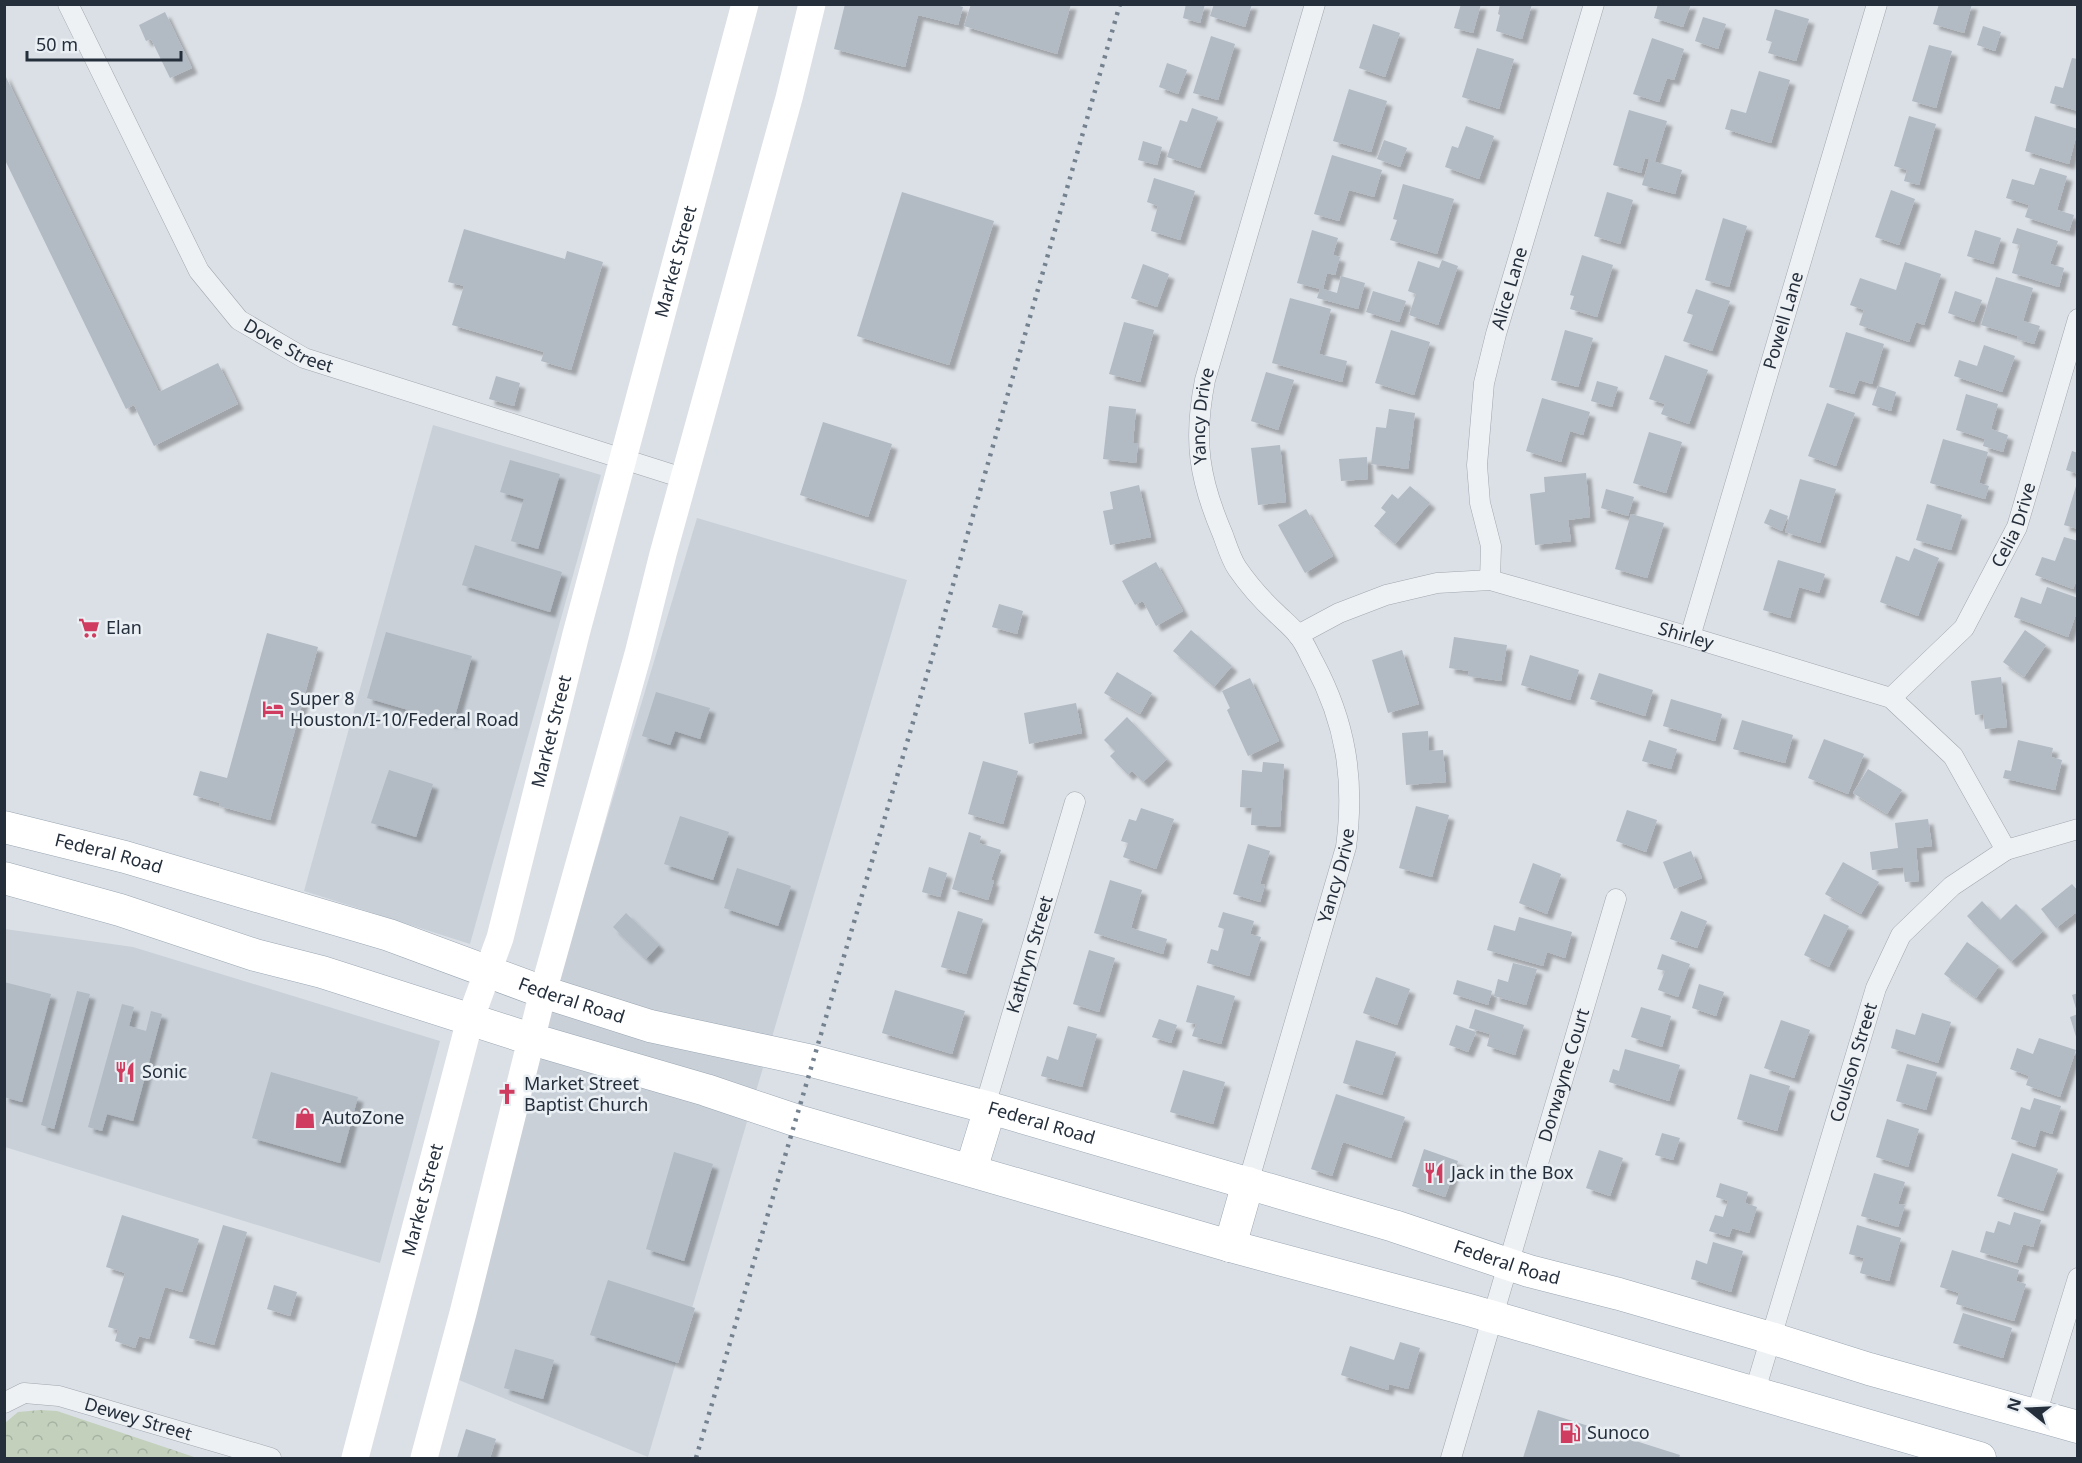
<svg xmlns="http://www.w3.org/2000/svg" width="2082" height="1463" font-family="'Noto Sans',sans-serif">
<style>
.built{fill:#c9d0d8}
.forest{fill:url(#forest-crowns)}
.building{fill:#b2bac3;filter:url(#shadow)}
.lines{fill:none;stroke-linecap:round;stroke-linejoin:round}
.minor-casing{stroke:#a1a7b0;stroke-width:21}
.primary-casing{stroke:#9aa6b2;stroke-width:33}
.minor{stroke:#eef1f4;stroke-width:20}
.secondary{stroke:#fff;stroke-width:27}
.primary{stroke:#fff;stroke-width:32}
.rail{stroke:#74818f;stroke-width:4.5;stroke-dasharray:3 6;stroke-linecap:butt}
.labels{text-anchor:middle;stroke-width:5;stroke-linejoin:round;paint-order:stroke}
.street-label{font-size:18px;fill:#252f3c;stroke:#eaeff4}
.poi-label{font-size:18px;fill:#252f3c;stroke:#eaeff4;text-anchor:start}
</style>
<defs>
<pattern id="forest-crowns" width="20" height="18" patternUnits="userSpaceOnUse" patternTransform="scale(1.5)"><rect width="20" height="18" fill="#c3d0bc"/><path d="M2 6a3 3 0 1 1 6 0M12 15a3 3 0 1 1 6 0" fill="none" stroke="#a7b3a2"/></pattern>
<filter id="shadow"><feDropShadow dx="5.5" dy="5.5" stdDeviation="1.5" flood-color="#0004"/></filter>
</defs>
<rect width="100%" height="100%" fill="#dbe0e6"/>
<path class="built" d="M433,425L601,475L470,944L304,891Z
M697,518L907,580L648,1457L459,1380L562,968Z
M5,929L133,947L440,1041L380,1263L5,1147Z"/>
<path class="forest" d="M40,1410L57,1411L197,1458H5V1423L18,1412Z"/>
<path class="building" d="M845,4H953L963,7L958,25L918,15L905,67L834,49Z
M971,4H1071L1057,54L964,26Z
M1186,4H1205L1200,23L1183,18Z
M1214,4H1252L1245,27L1210,16Z
M1461,4H1481L1473,33L1454,28Z
M1500,4H1532L1522,39L1496,31L1500,15L1498,14Z
M1658,4H1691L1683,27L1654,18Z
M1939,4H1972L1964,33L1933,24Z
M1775,9L1809,19L1796,61L1768,53L1772,42L1766,40Z
M165,12L192,68L170,78L151,39L146,41L139,25Z
M1703,17L1726,24L1718,49L1695,41Z
M1373,24L1400,33L1385,77L1359,68Z
M1983,26L2001,32L1995,51L1977,45Z
M1211,36L1235,44L1218,100L1193,93Z
M1652,38L1684,49L1674,80L1667,78L1659,102L1633,94Z
M1929,45L1952,51L1936,108L1912,101Z
M1477,48L1514,59L1499,109L1462,97Z
M2072,58L2078,59V111L2050,103L2055,86L2063,88Z
M1167,63L1187,70L1178,94L1159,87Z
M1759,71L1790,80L1771,143L1725,129L1731,109L1746,113Z
M4,73L159,392L218,363L238,404L154,446L134,405L126,409L4,158Z
M1349,89L1387,101L1371,152L1333,141Z
M1192,108L1218,117L1200,168L1167,157L1180,120L1187,122Z
M1629,110L1667,121L1655,161L1645,158L1641,173L1613,165Z
M1909,116L1936,124L1919,185L1904,181L1907,170L1894,166Z
M2035,116L2078,129L2069,164L2025,151Z
M1466,126L1494,136L1479,179L1445,167L1452,146L1458,148Z
M1384,140L1407,148L1400,167L1377,159Z
M1143,141L1162,147L1157,165L1138,160Z
M1332,155L1382,170L1374,197L1349,190L1339,221L1314,214Z
M1649,160L1682,170L1675,194L1642,185Z
M2040,168L2067,176L2057,210L2074,215L2069,231L2025,217L2029,205L2006,198L2012,179L2034,185Z
M1154,178L1195,191L1180,240L1151,231L1158,206L1147,202Z
M1403,184L1454,199L1437,254L1390,240L1397,220L1393,219Z
M1891,190L1915,199L1899,245L1875,237Z
M902,192L994,221L949,365L857,336Z
M1607,192L1633,200L1620,244L1594,236Z
M1723,218L1747,226L1729,287L1705,280Z
M2017,228L2058,241L2050,264L2064,268L2059,287L2012,273L2020,245L2012,243Z
M464,229L565,259L567,251L603,262L571,370L541,361L544,352L452,325L464,286L448,282Z
M1312,230L1338,238L1333,255L1340,257L1335,275L1327,273L1323,289L1337,293L1341,276L1365,283L1358,309L1317,298L1320,289L1297,283Z
M1975,230L2001,238L1993,264L1967,256Z
M1582,255L1613,265L1597,317L1570,309L1574,296L1570,295Z
M1442,260L1458,266L1438,325L1409,315L1416,294L1408,291L1418,261L1439,268Z
M1905,262L1941,274L1924,325L1916,322L1909,342L1859,325L1864,310L1850,305L1860,278L1896,290Z
M1143,264L1169,274L1157,307L1131,298Z
M1996,277L2033,288L2023,321L2040,326L2034,344L2017,339L2018,336L1981,325Z
M1696,289L1730,301L1712,351L1683,341L1693,315L1687,313Z
M1373,291L1406,301L1399,322L1366,312Z
M1955,291L1982,300L1974,322L1948,313Z
M1290,298L1331,309L1319,354L1347,361L1342,382L1272,363Z
M1124,322L1154,330L1140,382L1109,374Z
M1391,330L1430,342L1414,395L1375,383Z
M1565,330L1593,338L1578,387L1551,380Z
M1846,332L1884,344L1872,384L1859,380L1854,394L1829,387Z
M1984,345L2015,356L2002,392L1954,376L1959,360L1977,366Z
M1665,355L1708,370L1689,424L1661,414L1665,404L1649,399Z
M1266,372L1294,380L1278,430L1251,421Z
M496,376L520,383L514,406L489,399Z
M1597,381L1618,387L1612,407L1591,401Z
M1878,386L1896,392L1891,411L1872,405Z
M1966,394L1998,404L1991,429L2008,435L2003,452L1983,446L1985,439L1956,430Z
M1542,398L1590,412L1583,435L1570,431L1561,462L1526,451Z
M1827,403L1855,413L1836,466L1808,456Z
M1109,406L1136,409L1133,443H1138L1136,463L1103,459Z
M1389,409L1415,413L1408,469L1371,464L1376,427L1386,428Z
M823,422L892,444L868,517L800,495Z
M1649,432L1682,442L1666,493L1633,483Z
M1943,439L1988,452L1979,483L1989,486L1985,499L1930,483Z
M1280,445L1286,502L1258,505L1251,448Z
M2072,451L2078,453V474L2066,470Z
M1367,457L1368,479L1341,481L1339,459Z
M510,460L560,474L538,549L511,541L524,499L500,492Z
M1586,473L1590,517L1568,520L1571,541L1535,545L1530,494L1545,492L1544,477Z
M1800,479L1836,489L1820,543L1785,532Z
M2077,483H2078V529L2064,525Z
M1139,485L1151,537L1110,545L1103,511L1113,509L1110,492Z
M1410,486L1430,503L1395,544L1374,526L1386,512L1381,508L1392,494L1398,499Z
M1606,489L1634,497L1628,516L1601,508Z
M1927,504L1962,515L1951,550L1916,540Z
M1306,509L1333,556L1305,573L1278,525Z
M1770,509L1788,516L1782,531L1764,523Z
M1631,514L1664,523L1647,578L1615,569Z
M2064,537L2078,541V577L2073,589L2035,575L2042,557L2055,561Z
M475,545L562,572L550,612L462,585Z
M1914,548L1939,558L1918,616L1880,602L1896,556L1909,561Z
M1778,560L1825,574L1819,593L1799,587L1790,618L1763,610Z
M1156,562L1183,611L1156,626L1143,601L1135,605L1122,581Z
M2047,587L2078,598V617H2075L2068,637L2014,617L2021,597L2041,604Z
M999,604L1023,611L1017,634L992,627Z
M1191,630L1232,666L1214,687L1173,651Z
M2025,630L2046,645L2024,677L2003,662Z
M386,632L472,656L453,723L367,698Z
M267,633L318,647L270,820L219,806L220,803L193,795L200,771L227,778Z
M1454,637L1507,645L1501,681L1468,676L1469,671L1449,668Z
M1402,650L1419,704L1388,713L1372,660Z
M1530,655L1579,670L1570,700L1521,685Z
M1117,672L1152,693L1140,714L1104,693Z
M1599,673L1653,690L1645,716L1590,699Z
M2001,677L2007,727L1985,729L1983,714L1975,715L1971,681Z
M1250,678L1279,741L1248,756L1227,710L1230,708L1222,691Z
M656,692L710,708L700,739L675,731L670,745L642,736Z
M1671,699L1722,714L1715,741L1663,726Z
M1076,703L1082,733L1029,744L1024,713Z
M1127,717L1167,759L1143,782L1132,771L1128,775L1110,756L1115,751L1104,740Z
M1742,720L1793,735L1785,763L1733,749Z
M1428,731L1429,751L1443,750L1446,782L1406,785L1402,733Z
M1824,739L1864,754L1848,794L1808,778Z
M1649,740L1677,749L1671,769L1642,761Z
M2018,740L2053,748L2051,757L2062,760L2055,790L2003,778L2005,770L2011,771Z
M983,761L1018,771L1003,824L968,814Z
M1263,762L1284,764L1280,827L1251,825L1252,808L1240,807L1242,770L1262,772Z
M1868,769L1902,790L1887,814L1853,793Z
M389,770L433,784L416,837L371,823Z
M1416,806L1449,815L1432,877L1399,868Z
M1141,808L1174,819L1156,869L1123,857L1128,843L1121,841L1129,819L1136,821Z
M1627,810L1657,820L1646,852L1616,841Z
M680,816L729,832L713,880L664,864Z
M1928,819L1932,846L1916,848L1919,881L1905,882L1903,867L1872,870L1870,852L1898,848L1895,823Z
M969,832L981,836L979,843L1001,850L991,880L994,881L988,900L952,889Z
M1248,844L1270,851L1260,884L1265,885L1260,902L1233,894Z
M1691,851L1702,878L1674,889L1663,862Z
M1843,862L1879,882L1861,914L1825,894Z
M1533,863L1561,874L1547,914L1519,903Z
M929,867L947,873L940,897L922,892Z
M737,868L791,886L778,926L724,908Z
M1110,880L1142,890L1131,928L1167,939L1163,954L1094,933Z
M2072,884L2078,891V911L2056,928L2041,909Z
M1982,901L2000,920L2016,904L2043,931L2011,962L1967,916Z
M958,911L983,919L966,974L941,967Z
M1681,911L1707,921L1697,948L1670,939Z
M1223,912L1254,921L1250,934L1261,937L1249,976L1207,963L1211,949L1218,951L1224,929L1218,927Z
M626,913L659,945L646,959L613,927Z
M1824,914L1849,926L1829,967L1804,955Z
M1519,917L1572,932L1565,958L1547,952L1543,966L1487,950L1494,925L1515,931Z
M1967,942L1999,966L1976,998L1944,974Z
M1089,950L1115,958L1099,1012L1073,1004Z
M1662,954L1690,964L1678,997L1658,990L1665,971L1657,969Z
M1513,963L1537,969L1526,1005L1494,996L1498,979L1508,982Z
M1376,977L1410,989L1397,1025L1363,1013Z
M1457,980L1492,991L1488,1005L1453,994Z
M4,982L51,994L22,1102L4,1097Z
M1699,984L1724,992L1716,1016L1692,1008Z
M1197,985L1235,996L1221,1044L1192,1036L1196,1024L1186,1022Z
M895,990L965,1011L952,1054L882,1033Z
M77,991L90,994L54,1129L41,1125Z
M2078,993V1012H2077L2072,995Z
M122,1004L134,1007L129,1026L146,1031L151,1011L162,1014L133,1121L107,1114L102,1131L88,1127Z
M1641,1007L1671,1016L1662,1047L1631,1037Z
M1475,1009L1524,1025L1515,1055L1487,1046L1490,1034L1469,1028Z
M1922,1013L1951,1022L1938,1063L1891,1048L1896,1029L1915,1035Z
M2078,1014V1040H2077L2070,1017Z
M1159,1019L1177,1025L1171,1043L1152,1037Z
M1781,1020L1810,1030L1794,1078L1764,1068Z
M1456,1025L1476,1032L1468,1052L1449,1045Z
M1068,1026L1097,1034L1082,1087L1041,1076L1047,1056L1058,1060Z
M2039,1038L2076,1050L2060,1097L2026,1085L2029,1076L2010,1069L2017,1048L2033,1054Z
M1356,1040L1396,1052L1382,1095L1343,1083Z
M1625,1049L1680,1065L1669,1101L1609,1082L1613,1069L1619,1071Z
M1907,1064L1937,1072L1926,1110L1896,1101Z
M1183,1070L1225,1082L1213,1124L1170,1112Z
M271,1072L358,1097L340,1163L252,1138Z
M1750,1074L1790,1086L1777,1131L1737,1119Z
M1336,1094L1405,1117L1391,1158L1343,1142L1332,1176L1311,1169Z
M2034,1098L2061,1106L2052,1134L2040,1130L2035,1147L2011,1139L2021,1107L2030,1110Z
M1887,1119L1919,1129L1908,1167L1876,1157Z
M1662,1133L1680,1138L1673,1160L1655,1155Z
M1424,1149L1458,1161L1445,1197L1412,1186Z
M1599,1150L1623,1158L1610,1196L1586,1188Z
M674,1152L713,1164L684,1261L646,1249Z
M2012,1153L2058,1169L2043,1211L1997,1196Z
M1874,1173L1905,1182L1898,1204L1905,1205L1898,1227L1861,1216Z
M1720,1183L1748,1192L1745,1203L1757,1207L1749,1233L1732,1228L1729,1237L1709,1231L1715,1215L1723,1217L1728,1201L1716,1197Z
M2014,1212L2041,1220L2033,1247L2023,1244L2017,1263L1980,1252L1986,1231L1994,1233L1998,1221L2010,1225Z
M122,1215L199,1239L182,1292L165,1287L149,1339L139,1336L135,1348L115,1341L118,1330L108,1327L125,1273L106,1267Z
M223,1225L247,1232L214,1345L189,1338Z
M1857,1225L1901,1238L1889,1281L1860,1273L1864,1258L1849,1254Z
M1713,1242L1743,1251L1731,1292L1691,1279L1696,1260L1707,1264Z
M1952,1250L2019,1270L2016,1281L2026,1284L2014,1321L1956,1304L1959,1293L1940,1287Z
M608,1280L695,1308L678,1363L590,1335Z
M274,1285L297,1292L290,1316L267,1309Z
M1963,1313L2012,1328L2003,1358L1953,1343Z
M1400,1342L1420,1348L1408,1389L1389,1384L1388,1390L1341,1375L1350,1346L1394,1360Z
M515,1349L554,1360L543,1399L504,1388Z
M1538,1410L1680,1455L1679,1458H1523Z
M466,1429L496,1439L490,1458H457Z"/>
<g class="lines">
<defs>
<g id="minor">
<path id="s1" d="M68,4L199,271L239,320L304,358L683,478"/>
<path id="s2" d="M1490,580L1491,546L1480,503L1477,465L1484,383L1496,334L1594,4"/>
<path id="s3" d="M1298,635L1339,613L1386,595L1437,583L1490,580L1690,637L1891,698L1953,756L2006,850"/>
<path id="s4" d="M1690,637L1877,4"/>
<path id="s5" d="M1891,698L1964,628L2017,527L2078,319"/>
<path id="s6" d="M985,1106L1075,802"/>
<path id="s7" d="M1248,1183L1346,847C1355,780 1346,723 1314,663C1309,654 1305,643 1298,635C1292,627 1283,620 1276,613C1262,600 1248,584 1237,568C1231,559 1227,546 1223,535C1199,479 1193,441 1205,380L1315,4"/>
<path id="s8" d="M1754,1394L1876,988L1901,935L1952,886L2006,850L2078,829"/>
<path id="s9" d="M4,1403L24,1393L59,1396L271,1458"/>
<path d="M2036,1415L2078,1278"/>
<path id="s10" d="M1451,1458L1616,899"/>
</g>
<g id="primary">
<path id="s12" d="M4,827L125,857L389,935L543,992L650,1026L812,1061L990,1108L1394,1226L1529,1271L1619,1294L1771,1338L1869,1369L2078,1427"/>
<path d="M4,878L120,910L255,955L322,972L531,1039L706,1090L795,1120L1230,1246L1469,1310L1980,1458"/>
<path d="M971,1170L990,1108"/>
<path d="M1230,1246L1248,1183"/>
</g>
</defs>
<use href="#minor" class="minor-casing"/>
<use href="#primary" class="primary-casing"/>
<use href="#minor" class="minor"/>
<g class="secondary">
<path id="s11" d="M355,1458L470,1020L500,938L576,634L745,4"/>
<path d="M424,1458L463,1313L543,992L638,654L663,554L789,98L812,4"/>
</g>
<use href="#primary" class="primary"/>
<path class="rail" d="M696,1458L934,651L1120,4"/>
</g>
<defs>
<symbol id="supermarket-bare" viewBox="-9 -9 18 18"><path d="M-6-5.5h2.5l.6 2H6L4.5 2H-2.5L-4.4-4H-6ZM-1.5 3.2a1.3 1.3 0 1 0 .1 0ZM3 3.2a1.3 1.3 0 1 0 .1 0Z" fill="#cf3c5f" stroke="#eaeff4" stroke-width="2.5" paint-order="stroke"/></symbol>
<symbol id="hotel-bare" viewBox="-9 -9 18 18"><path d="M-6-4.5h1.5V1H6V5H4.5V3h-9V5H-6ZM-4 0a1.8 1.8 0 1 1 3.6 0ZM.5 0V-2.5h3Q6-2.5 6 0Z" fill="#cf3c5f" stroke="#eaeff4" stroke-width="2.5" paint-order="stroke"/></symbol>
<symbol id="restaurant-bare" viewBox="-9 -9 18 18"><path d="M-5-6h1v4h1v-4h1v4h1v-4h1v5L-1.5 .5V6h-2V.5L-5-1ZM5-6V6H3V1.5H1.5Q1.5-4 5-6Z" fill="#cf3c5f" stroke="#eaeff4" stroke-width="2.5" paint-order="stroke"/></symbol>
<symbol id="church-bare" viewBox="-9 -9 18 18"><path d="M-1.2-6h2.4v3.5h3.3v2.4h-3.3V6h-2.4V-.1h-3.3v-2.4h3.3Z" fill="#cf3c5f" stroke="#eaeff4" stroke-width="2.5" paint-order="stroke"/></symbol>
<symbol id="shop-bare" viewBox="-9 -9 18 18"><path d="M-5-2.5h2.3a2.7 3.5 0 0 1 5.4 0H5L5.5 6h-11ZM-1.5-2.5h3a1.5 2.3 0 0 0-3 0Z" fill="#cf3c5f" stroke="#eaeff4" stroke-width="2.5" paint-order="stroke"/></symbol>
<symbol id="fuel-bare" viewBox="-9 -9 18 18"><path d="M-5.5-6h7V0h2V4h1.3V-2.5L3-4.5l.8-.8L6-3V5H2.5V1h-1V6h-7ZM-4.2-4.7v3.2H.2V-4.7Z" fill="#cf3c5f" stroke="#eaeff4" stroke-width="2.5" paint-order="stroke"/></symbol>
</defs>
<g fill-rule="evenodd">
<use href="#supermarket-bare" x="74" y="613" width="30" height="30"/>
<use href="#hotel-bare" x="258" y="694" width="30" height="30"/>
<use href="#restaurant-bare" x="110" y="1057" width="30" height="30"/>
<use href="#church-bare" x="492" y="1079" width="30" height="30"/>
<use href="#shop-bare" x="290" y="1103" width="30" height="30"/>
<use href="#restaurant-bare" x="1419" y="1158" width="30" height="30"/>
<use href="#fuel-bare" x="1555" y="1418" width="30" height="30"/>
</g>
<g class="labels">
<g class="street-label">
<text dy="6" stroke="none"><textPath href="#s11" startOffset="1239">Market Street</textPath></text>
<text dy="6" stroke="none"><textPath href="#s2" startOffset="297">Alice Lane</textPath></text>
<text dy="6" stroke="none"><textPath href="#s4" startOffset="330">Powell Lane</textPath></text>
<text dy="6" stroke="none"><textPath href="#s1" startOffset="417">Dove Street</textPath></text>
<text dy="6" stroke="none"><textPath href="#s7" startOffset="822">Yancy Drive</textPath></text>
<text dy="6" stroke="none"><textPath href="#s5" startOffset="216">Celia Drive</textPath></text>
<text dy="6" stroke="none"><textPath href="#s3" startOffset="406">Shirley</textPath></text>
<text dy="6" stroke="none"><textPath href="#s11" startOffset="753">Market Street</textPath></text>
<text dy="6" stroke="none"><textPath href="#s12" startOffset="108">Federal Road</textPath></text>
<text dy="6" stroke="none"><textPath href="#s7" startOffset="320">Yancy Drive</textPath></text>
<text dy="6" stroke="none"><textPath href="#s6" startOffset="158">Kathryn Street</textPath></text>
<text dy="6" stroke="none"><textPath href="#s12" startOffset="594">Federal Road</textPath></text>
<text dy="6" stroke="none"><textPath href="#s8" startOffset="346">Coulson Street</textPath></text>
<text dy="6" stroke="none"><textPath href="#s10" startOffset="399">Dorwayne Court</textPath></text>
<text dy="6" stroke="none"><textPath href="#s12" startOffset="1080">Federal Road</textPath></text>
<text dy="6" stroke="none"><textPath href="#s11" startOffset="267">Market Street</textPath></text>
<text dy="6" stroke="none"><textPath href="#s12" startOffset="1566">Federal Road</textPath></text>
<text dy="6" stroke="none"><textPath href="#s9" startOffset="140">Dewey Street</textPath></text>
</g>
<g class="poi-label">
<text x="106" y="634">Elan</text>
<text x="290" y="705">Super 8<tspan x="290" dy="21">Houston/I-10/Federal Road</tspan></text>
<text x="142" y="1078">Sonic</text>
<text x="524" y="1090">Market Street<tspan x="524" dy="21">Baptist Church</tspan></text>
<text x="322" y="1124">AutoZone</text>
<text x="1451" y="1179">Jack in the Box</text>
<text x="1587" y="1439">Sunoco</text>
</g>
</g>
<rect width="2082" height="1463" fill="none" stroke="#252f3c" stroke-width="12"/>
<g transform="translate(2028 1409) rotate(288)" stroke="#eaeff4" stroke-width="4.5" paint-order="stroke">
<path d="M0-4.5L10 22L0 15L-10 22Z" fill="#252f3c"/>
<text y="-9" font-size="16" font-weight="bold" text-anchor="middle" fill="#252f3c">N</text>
</g>
<path d="M27 51v9h154v-9" fill="none" stroke="#252f3c" stroke-width="3"/>
<text x="36" y="51" font-size="18" fill="#252f3c" stroke="#eaeff4" stroke-width="4.5" paint-order="stroke">50 m</text>
</svg>
